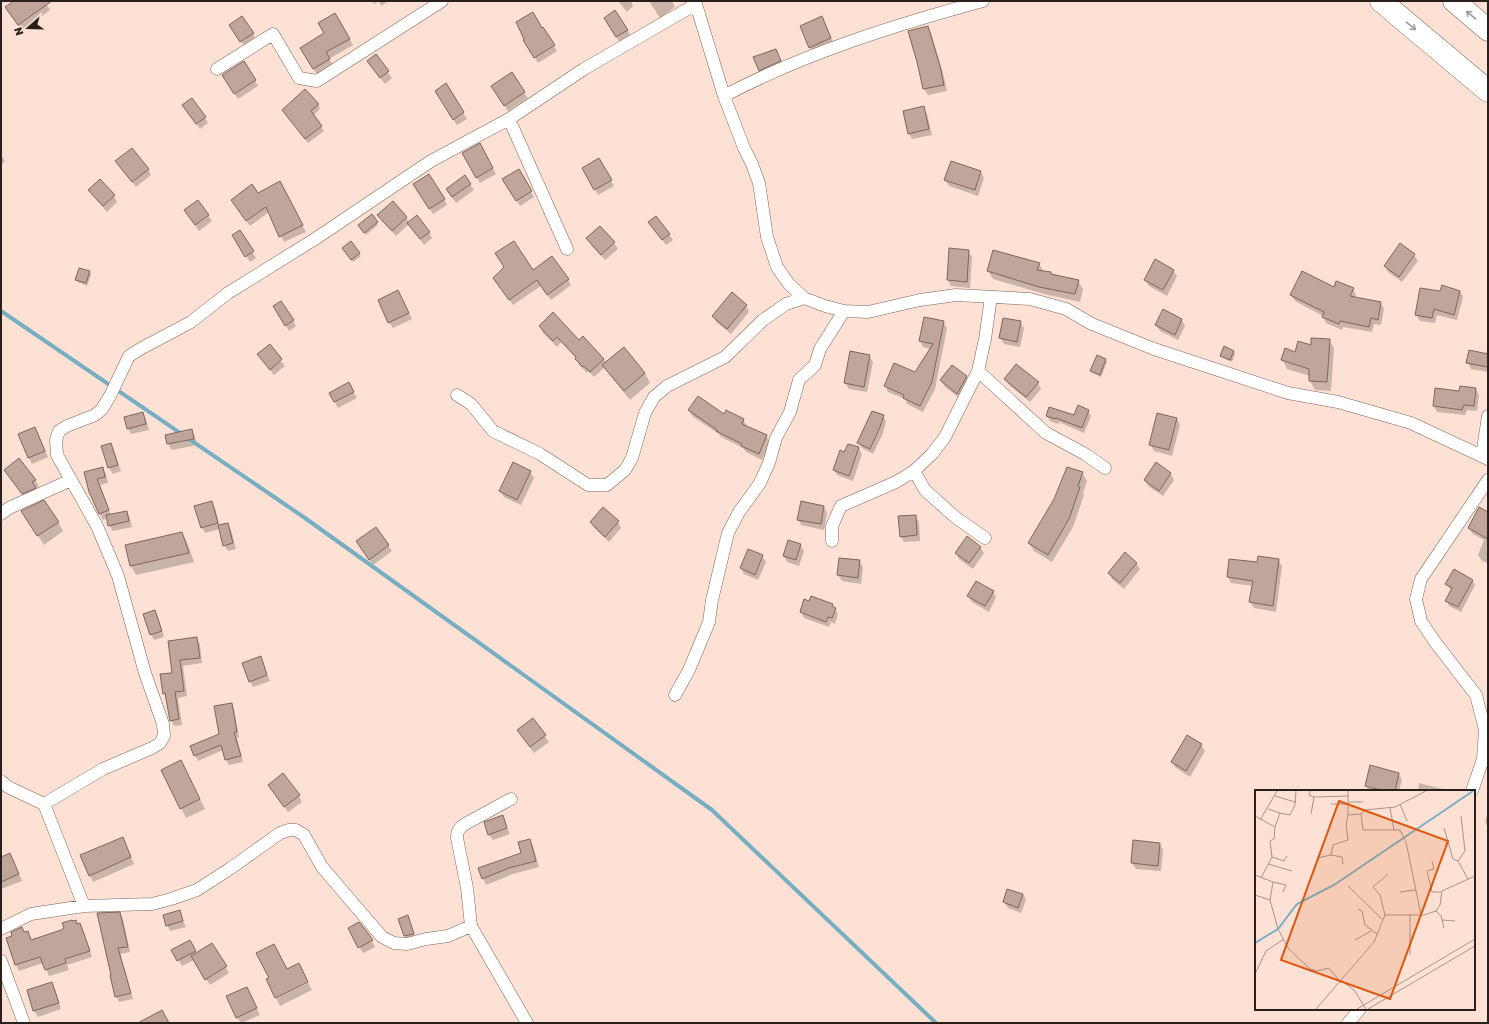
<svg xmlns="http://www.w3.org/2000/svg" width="1489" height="1024" font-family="Rubik,sans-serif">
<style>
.shadow{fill:#0003}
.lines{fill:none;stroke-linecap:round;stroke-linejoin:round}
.stream{stroke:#77aec2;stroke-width:4}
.building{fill:#c0a69a;stroke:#7e665b}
.street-casing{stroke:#7d655a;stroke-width:13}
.highway-casing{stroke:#7d655a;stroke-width:23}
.street{stroke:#fff;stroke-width:12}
.highway{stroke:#fff;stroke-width:22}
.oneway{stroke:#9f9b98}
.inset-river{fill:none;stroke:#77aec2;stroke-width:2}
.inset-road{fill:none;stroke:#a8948a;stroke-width:1}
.view{fill:#de560d;fill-opacity:0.15;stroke:#de560d;stroke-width:2}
.inset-edge{fill:none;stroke:#29201b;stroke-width:2}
</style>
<rect width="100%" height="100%" fill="#fce1d4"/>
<path class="shadow" d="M16,1H44L50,10L22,31L10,14Z
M372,1H388L381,6L379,1L374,4Z
M618,1H631L633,6L627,12Z
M649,1H672L675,7L660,18Z
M335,14L353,45L329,59L333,65L317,75L301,48L325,34Z
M608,24L627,30L631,36L620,43Z
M825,24L834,44L813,53L810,47Z
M928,27L931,33L943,73L947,91L928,95L924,89Z
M543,28L557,51L538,63L524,40Z
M234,31L253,34L256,39L245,47Z
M775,50L783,67L763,76L759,70Z
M375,55L392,78L385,84L368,62Z
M244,62L258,86L238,99L223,75Z
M446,85L467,119L457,125L436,91Z
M496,92L524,93L528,98L508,111Z
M318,104L320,109L313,116L324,131L308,143L286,115Z
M923,108L927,114L932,135L912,139L909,133Z
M187,111L205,118L208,123L200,129Z
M479,145L496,174L480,183L463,153Z
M1,155L5,161L1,165Z
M599,160L614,186L598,195L584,168Z
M117,162L148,169L151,175L136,187Z
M518,170L534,197L520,206L504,180Z
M981,172L984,178L978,196L949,186L945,180Z
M470,184L474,190L456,203L450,195Z
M283,188L306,232L284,242L269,212L250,226L236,206L258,194Z
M89,190L114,196L117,202L107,212L93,196Z
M417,190L444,199L447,205L433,214Z
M198,201L212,221L199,231L189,217Z
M379,215L406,217L409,222L429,232L432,238L424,245L409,224L396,236L382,221Z
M649,222L669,234L673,240L666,245Z
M377,223L378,225L366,235L361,228Z
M600,227L614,243L618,249L605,260L591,245L587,239Z
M240,231L256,258L250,262L233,235Z
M351,242L361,256L353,262L345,251Z
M950,249L968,251L972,257L970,288L951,286L948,280Z
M1414,255L1418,261L1402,282L1388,272L1385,266Z
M1039,264L1044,272L1078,281L1083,289L1080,302L1044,294L993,279L988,271Z
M80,269L90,272L91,275L87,286L78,282L76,280Z
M1173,270L1177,276L1167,296L1149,286L1145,280Z
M533,272L568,279L571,285L551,300L541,286L513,305L498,284Z
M1334,288L1353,289L1356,295L1355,298L1381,303L1384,309L1381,325L1374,324L1372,332L1343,327L1342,330L1326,323L1323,317V316L1295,301L1291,295Z
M1460,291L1463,297L1457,320L1437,315L1435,323L1420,321L1416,315L1441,293Z
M401,297L412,319L393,328L389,322Z
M746,306L749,312L731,334L716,322L713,316Z
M278,312L293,321L296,326L289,331Z
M1182,320L1185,326L1178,340L1160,331L1156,325Z
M943,322L947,328L935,389L923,412L907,404L905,399L888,392L885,385L915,373L931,349L923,347L920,341Z
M1020,322L1024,328L1020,347L1004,344L1000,338Z
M540,327L579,341L604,359L606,363L623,348L645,373L650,383L630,400L609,374L605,367L594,377L588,371L587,373L579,365L577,359L561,342L557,347L543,333Z
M1329,340L1334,348L1331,391L1315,390L1310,381V376L1287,369L1283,360L1296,353Z
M270,346L285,366L274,375L259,355Z
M1225,348L1234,352L1235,354L1232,362L1223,358L1221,356Z
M1488,350V372L1471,369L1468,363L1485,355Z
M869,356L873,362L867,392L849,389L845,383Z
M1097,356L1106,360L1107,362L1101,377L1093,373L1091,371Z
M966,377L970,383L961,399L945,387L941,381Z
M1005,379L1038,383L1041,389L1030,402L1009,385Z
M349,383L357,398L338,408L330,393Z
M1476,389L1479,395L1477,411L1467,410L1465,415L1437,412L1434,406L1436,390L1460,393Z
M689,410L725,415L743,420L747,426L746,427L766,436L770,442L762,460L746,452L743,448L721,437L719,434L692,416Z
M1088,411L1091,416L1084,433L1059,422L1058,424L1050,421L1047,416H1075Z
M143,413L146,419L149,430L131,434L128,428Z
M883,416L886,421L883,433L873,454L862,448L859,443Z
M1177,419L1180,425L1172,456L1154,451L1151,445Z
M191,430L195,436L197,445L172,450L168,444L166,435Z
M38,434L48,457L32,464L29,458Z
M111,444L114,450L121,471L113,474L109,468L102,447Z
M848,445L859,448L862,454L853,481L837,475L834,469Z
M1156,464L1171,474L1174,480L1163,496L1148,486L1145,480Z
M102,468L106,474L108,483L100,485L111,515L126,512L130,518L132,527L113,531L109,525L107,518L103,520L100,514L90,492Z
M5,470L35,480L39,486L35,489L38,494L26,499Z
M530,472L534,478L521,505L504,497L500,491Z
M1082,473L1087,481L1083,493L1084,495L1073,527L1052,562L1034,551L1029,543Z
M212,502L215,508L220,526L228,524L231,530L236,549L228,551L224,545L220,529L205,533L202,527Z
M824,507L827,513L824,530L801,525L798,519Z
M1488,513V563L1482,561L1478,555L1484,540L1473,534L1469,528Z
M915,516L919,522L920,541L904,542L901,536Z
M28,521L58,522L63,531L44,545Z
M591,522H618L621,528L609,542L594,528Z
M376,528L392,551L373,565L361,548Z
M182,533L187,542L194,562L136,575L131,566L127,545Z
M800,545L804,551L799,566L787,562L784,556Z
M980,547L984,553L973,569L959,559L956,553Z
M762,556L766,562L758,580L744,574L741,568Z
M1230,560L1258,563L1278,560L1282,566L1276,612L1254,608L1250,602L1253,586L1231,583L1228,577Z
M859,561L863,567L861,584L842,581L838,575Z
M1136,563L1140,569L1124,589L1112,579L1109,573Z
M1472,580L1475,585L1461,612L1449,606L1447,601L1452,591L1446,584Z
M993,591L996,597L989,612L972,602L968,596Z
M810,602L832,605L838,614L835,624L831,622L829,627L804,618L801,612Z
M155,611L158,617L164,637L154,640L151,634Z
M196,638L200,644L202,663L183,666L187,696L178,698L182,725L174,726L171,720L166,698L164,693L173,674L169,642Z
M260,658L270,681L253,687L250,681Z
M231,704L234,709L239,737L237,738L243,762L229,765L226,760L223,750L198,761L195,755L220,734Z
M533,719L549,742L534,753L522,736Z
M1201,745L1205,751L1190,777L1176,768L1172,762Z
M181,761L205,809L186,818L163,770Z
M1399,774L1402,780L1399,791H1369L1366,786Z
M1419,783L1447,790V791H1418Z
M269,786L299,796L302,802L288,812Z
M1488,812V827L1485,822Z
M502,817L510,834L493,840L489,835Z
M123,838L134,864L93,882L81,855Z
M530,840L533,846L539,867L513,874L486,885L479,869L522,853Z
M1160,844L1163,850L1161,871L1136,869L1132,863Z
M1,858L13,860L22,881L1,889Z
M1023,894L1026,900L1021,913L1008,908L1004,902Z
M179,911L186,927L170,931L167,925Z
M119,913L123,919L130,952L120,954L133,999L119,1002L116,996Z
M407,916L410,922H409L415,939L408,942L405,936Z
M76,921L78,925L80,924L83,930L92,957L67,965L69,970L49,976L43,963L19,971L16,965L7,938L27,932L32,941L61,931Z
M349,929L368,933L375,947L363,953Z
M190,941L197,954L212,944L229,973L210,985L194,960L182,966L173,950Z
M308,983L312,990L280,1006L276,998Z
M51,984L55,990L61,1009L38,1017L34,1011L28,991Z
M247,988L260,1015L241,1023L237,1017Z"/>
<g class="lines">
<path class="stream" d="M1,311L305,518L712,810L936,1023"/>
</g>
<path class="building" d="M14,1H52L18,25L5,7Z
M615,10L628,30L616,37L604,18Z
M533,12L542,28L543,27L555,45L534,58L523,40L524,39L516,22Z
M335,13L350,39L326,52L330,59L313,69L300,48L324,33L318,23Z
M242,16L254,33L240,42L229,25Z
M822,16L831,38L809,48L800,26Z
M928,26L940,66L944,85L923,89L917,62L908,31Z
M776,49L781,61L759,71L753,57Z
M376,54L389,71L380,78L367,61Z
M244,61L256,80L234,94L222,75Z
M512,72L525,92L504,106L491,86Z
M446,83L464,112L453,120L435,91Z
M305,89L319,104L311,111L322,126L305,139L282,110Z
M192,98L206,117L196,124L182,105Z
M924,106L929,129L908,134L903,111Z
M480,143L493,168L476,178L462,153Z
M132,148L149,169L132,182L115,161Z
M599,158L612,180L594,190L582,168Z
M951,161L981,171L975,190L944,180Z
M519,169L532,191L516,201L502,179Z
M429,174L445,199L429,209L413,184Z
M465,175L471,184L452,197L446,189Z
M100,179L115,195L103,206L88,190Z
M280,181L303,225L279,237L266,207L246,221L231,200L252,184L258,193Z
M198,200L209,215L195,225L184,210Z
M393,201L407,217L392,231L377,215Z
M372,214L378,222L364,233L358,225Z
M417,215L430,232L420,239L407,223Z
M656,216L670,234L662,240L648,222Z
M600,226L615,242L601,255L586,238Z
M240,230L254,251L245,257L232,235Z
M351,241L360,253L351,260L342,248Z
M514,241L533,270L552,256L569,279L547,295L537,280L509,300L493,278L504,267L495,253Z
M1400,243L1415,254L1399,277L1384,266Z
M949,248L969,250L967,282L947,280Z
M993,250L1040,263L1037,270L1051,272V274L1079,280L1075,294L1039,287L987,271Z
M1155,259L1174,270L1163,290L1144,280Z
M79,268L90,271L86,283L75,280Z
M1302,271L1334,287L1336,281L1354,288L1350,296L1381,302L1378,320L1371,318L1369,327L1340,321L1339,324L1322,317L1324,312L1290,295Z
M1442,285L1460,291L1454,315L1434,309L1432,318L1415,315L1420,288L1440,291Z
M398,290L409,313L388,323L378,300Z
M732,292L747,305L727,329L712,316Z
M281,301L294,320L285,326L273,306Z
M1163,309L1182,319L1175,335L1155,325Z
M553,312L579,340L583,336L604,359L590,372L584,366L583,367L575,359L576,357L557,337L553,341L539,326Z
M924,317L944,321L932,382L920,406L903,398L904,395L884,386L894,363L915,372L933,344L919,341Z
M1003,318L1021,321L1017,342L999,338Z
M1311,338L1330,339L1327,382L1309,381V369L1281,360L1285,348L1295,352L1298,341L1311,345Z
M270,344L282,359L270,370L257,354Z
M1224,346L1234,351L1230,360L1220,356Z
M624,347L645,373L624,391L602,365Z
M1469,350L1488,354V367L1466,363Z
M850,351L870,355L864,387L844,383Z
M1097,355L1106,359L1100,375L1090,371Z
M1016,364L1039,382L1026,397L1004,379Z
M952,365L967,376L957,394L940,380Z
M349,382L354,392L334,402L329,393Z
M1460,386L1476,388L1474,406L1464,405L1462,410L1433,406L1435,388L1459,391Z
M698,396L724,414L726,410L744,419L742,424L767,435L759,454L741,446L742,444L716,431L717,430L688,410Z
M1078,405L1089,410L1082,428L1056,418L1055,419L1046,416L1049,407L1074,415Z
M872,411L884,415L880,427L870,449L857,443Z
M143,412L146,424L127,429L124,417Z
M1157,413L1177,418L1169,450L1149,445Z
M35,427L45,451L28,458L18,434Z
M192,429L194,439L167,444L165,435Z
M111,443L118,465L108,468L101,446Z
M848,444L859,447L849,476L833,470L840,450L844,452Z
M19,458L36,480L32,482L36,488L22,494L4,470Z
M513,462L531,471L517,500L499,491Z
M1156,462L1171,473L1159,491L1144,480Z
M103,467L105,477L97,479L109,510L99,514L89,492L84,472Z
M1067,467L1083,472L1078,486L1080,487L1069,519L1048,555L1028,543L1054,499Z
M44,500L59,522L37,536L21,511Z
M212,501L218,523L201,528L194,506Z
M801,501L824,506L821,524L797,520Z
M603,507L619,521L605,537L590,522Z
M1479,507L1488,512V539L1468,528Z
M127,511L129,521L108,526L106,515Z
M916,515L917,535L900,537L898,516Z
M228,523L233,543L223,546L218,525Z
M376,527L389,545L369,560L356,541Z
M182,532L189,553L130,566L125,545Z
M967,536L981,547L969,563L955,553Z
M788,540L801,544L796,560L783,556Z
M748,549L763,555L755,575L740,568Z
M1125,552L1137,563L1120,583L1108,573Z
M1258,556L1279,559L1273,606L1249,602L1253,581L1227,577L1229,559L1257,562Z
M839,558L860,560L858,578L837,575Z
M1454,569L1473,580L1458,607L1445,601L1452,588L1445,584Z
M976,581L994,591L985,606L967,596Z
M811,596L833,604L832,606L836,608L832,618L828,617L826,622L800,612L804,599L809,601Z
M155,610L162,631L150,635L143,614Z
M197,637L200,658L180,660L184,691L175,692L179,719L170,721L165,693L163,694L160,674L172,673L168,641Z
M261,656L267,675L249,682L242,663Z
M232,703L237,732H234L241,756L225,760L221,745L194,756L190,746L219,734L214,706Z
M533,718L546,735L530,747L517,730Z
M1187,735L1202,744L1186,771L1171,762Z
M181,760L200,799L180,809L161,770Z
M1370,765L1399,773L1395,791H1384L1365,786Z
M283,773L300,795L284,807L268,785Z
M503,815L507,828L488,835L484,822Z
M123,837L131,857L89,876L80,855Z
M530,839L536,861L509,868L482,879L478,868L521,853L518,842Z
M1133,840L1160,843L1158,866L1131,863Z
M10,853L19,874L1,882V857Z
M1007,889L1023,894L1018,908L1003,902Z
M180,910L183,921L166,926L163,915Z
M120,912L128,947L118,948L131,993L115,997L110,975H111L97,913Z
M408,915L414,934L404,936L398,919Z
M72,920L73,921L76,920L77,924L80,923L90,951L65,959L66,963L45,970L40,957L15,965L6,938L12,936L11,932L22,927L24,932L28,931L31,940L61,930L64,928L62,923Z
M359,922L368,933L373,940L358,948L348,928Z
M190,940L196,951L177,961L171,950Z
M212,943L227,966L205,980L191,956Z
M274,944L287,969L299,963L308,982L275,998L266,979L269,978L256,953Z
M52,982L59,1003L33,1011L27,990Z
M247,987L257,1008L236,1018L226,996Z
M162,1010L169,1023H138Z"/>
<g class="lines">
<defs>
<path id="street" d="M695,1L724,96L744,148L752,164L759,183L767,237L777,267L789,284L804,298L825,306L844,311L868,312L920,300L956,295L1030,299L1066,309L1092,324L1154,349L1288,393L1338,402L1411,423L1488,459
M217,69L273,34L299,78L317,81L442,1
M724,96C805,53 895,25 983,1
M509,119L567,249
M978,371L1046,433L1085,454L1105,468
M457,395L471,404L493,431L540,454L588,485H607L625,470L632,458L645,413L654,397L667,386L725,357L763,320L786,304L804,298
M1482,456L1488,416
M914,471L925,490L955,517L985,538
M1,514L9,508L71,480
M832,541V526L841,506L896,482L914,471L932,454L945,437L978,371L985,339L991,297
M675,695L689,670L709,622L712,600L728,533L739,512L760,483L769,463L776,438L790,412L799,380L815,365L820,349L844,311
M1,781L8,787L44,804
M1472,791L1483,759L1485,730L1476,695L1435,642L1421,621L1416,599L1421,579L1488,480
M84,906L152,904L171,899L197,890L231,868L280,833L289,830H296L304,835L322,867L382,937L394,943L407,944L426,939L448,936L471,926L527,1023
M471,926L467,888L457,838C457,831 459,828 465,824L511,799
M1,929L31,914L84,906L44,804L103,769L152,748L160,743L164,736L163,724L145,673L118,576L97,526L57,455L56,440L59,431L67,426L95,415L102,409L110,396L129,356L142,348L191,322L228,293L315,239L431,161L509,119L584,69L696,4
M1,961L24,1023
M1348,1023L1360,1009"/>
<path id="highway" d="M1381,1L1488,91
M1454,1L1488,30"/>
</defs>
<use href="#street" class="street-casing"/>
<use href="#highway" class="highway-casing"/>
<use href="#street" class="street"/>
<use href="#highway" class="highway"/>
</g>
<defs><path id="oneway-shaft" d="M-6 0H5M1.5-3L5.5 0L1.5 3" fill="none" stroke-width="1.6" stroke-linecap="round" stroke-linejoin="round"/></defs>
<g class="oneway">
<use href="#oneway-shaft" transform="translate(1471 15) rotate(-140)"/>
<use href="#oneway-shaft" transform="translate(1411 26) rotate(40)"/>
</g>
<g transform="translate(1255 790)">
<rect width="220" height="220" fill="#fce1d4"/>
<path class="inset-river" d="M0,153L23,139L42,114L79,95L218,1"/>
<path class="inset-road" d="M55,1L54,5L59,7L93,6M93,1V25L106,24L108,40H145L151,52L166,125M20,6L40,12M94,12H108M76,14H94M145,14L152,31M135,18L139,40M13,19L25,23L20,37M25,23L35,25L40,15L41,1M56,24L59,7M106,24L110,20L140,17L171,1M0,26L20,37L19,49L15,51L17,67L6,88M5,30L22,1M189,38L198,69L203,71L213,89M76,65L87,67L88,74M17,67L29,71L32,66M62,68L76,65L78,55L93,50L91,34L93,25M177,71L179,79L172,81L177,102H186M203,71L210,61L206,26M13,74L37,81M0,85L18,92L15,110L23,139L33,158L55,179L62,181L74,178L86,193M18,92L31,95L28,102M93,96L127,129M145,102L161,100M0,105L15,110M103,119L107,121L110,135L123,145M181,121L186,126L189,138M155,124V165M130,125L125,105L118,97L133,84M187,130L200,131M100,150L116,141M0,184L11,161L29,149M87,191L99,200L111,219M61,219L119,152L130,125H169L181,121L185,115L187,101L220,86M102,219L220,149M113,219L220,156"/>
<path class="view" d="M84,11L193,51L135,209L26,170Z"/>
<rect width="220" height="220" class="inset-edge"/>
</g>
<rect width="1489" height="1024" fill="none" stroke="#29201b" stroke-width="4"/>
<g transform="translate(28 28) rotate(250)" stroke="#fce1d4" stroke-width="3" paint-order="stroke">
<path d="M0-3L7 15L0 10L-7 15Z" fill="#29201b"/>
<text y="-6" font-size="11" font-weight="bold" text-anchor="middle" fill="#29201b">N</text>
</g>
</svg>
